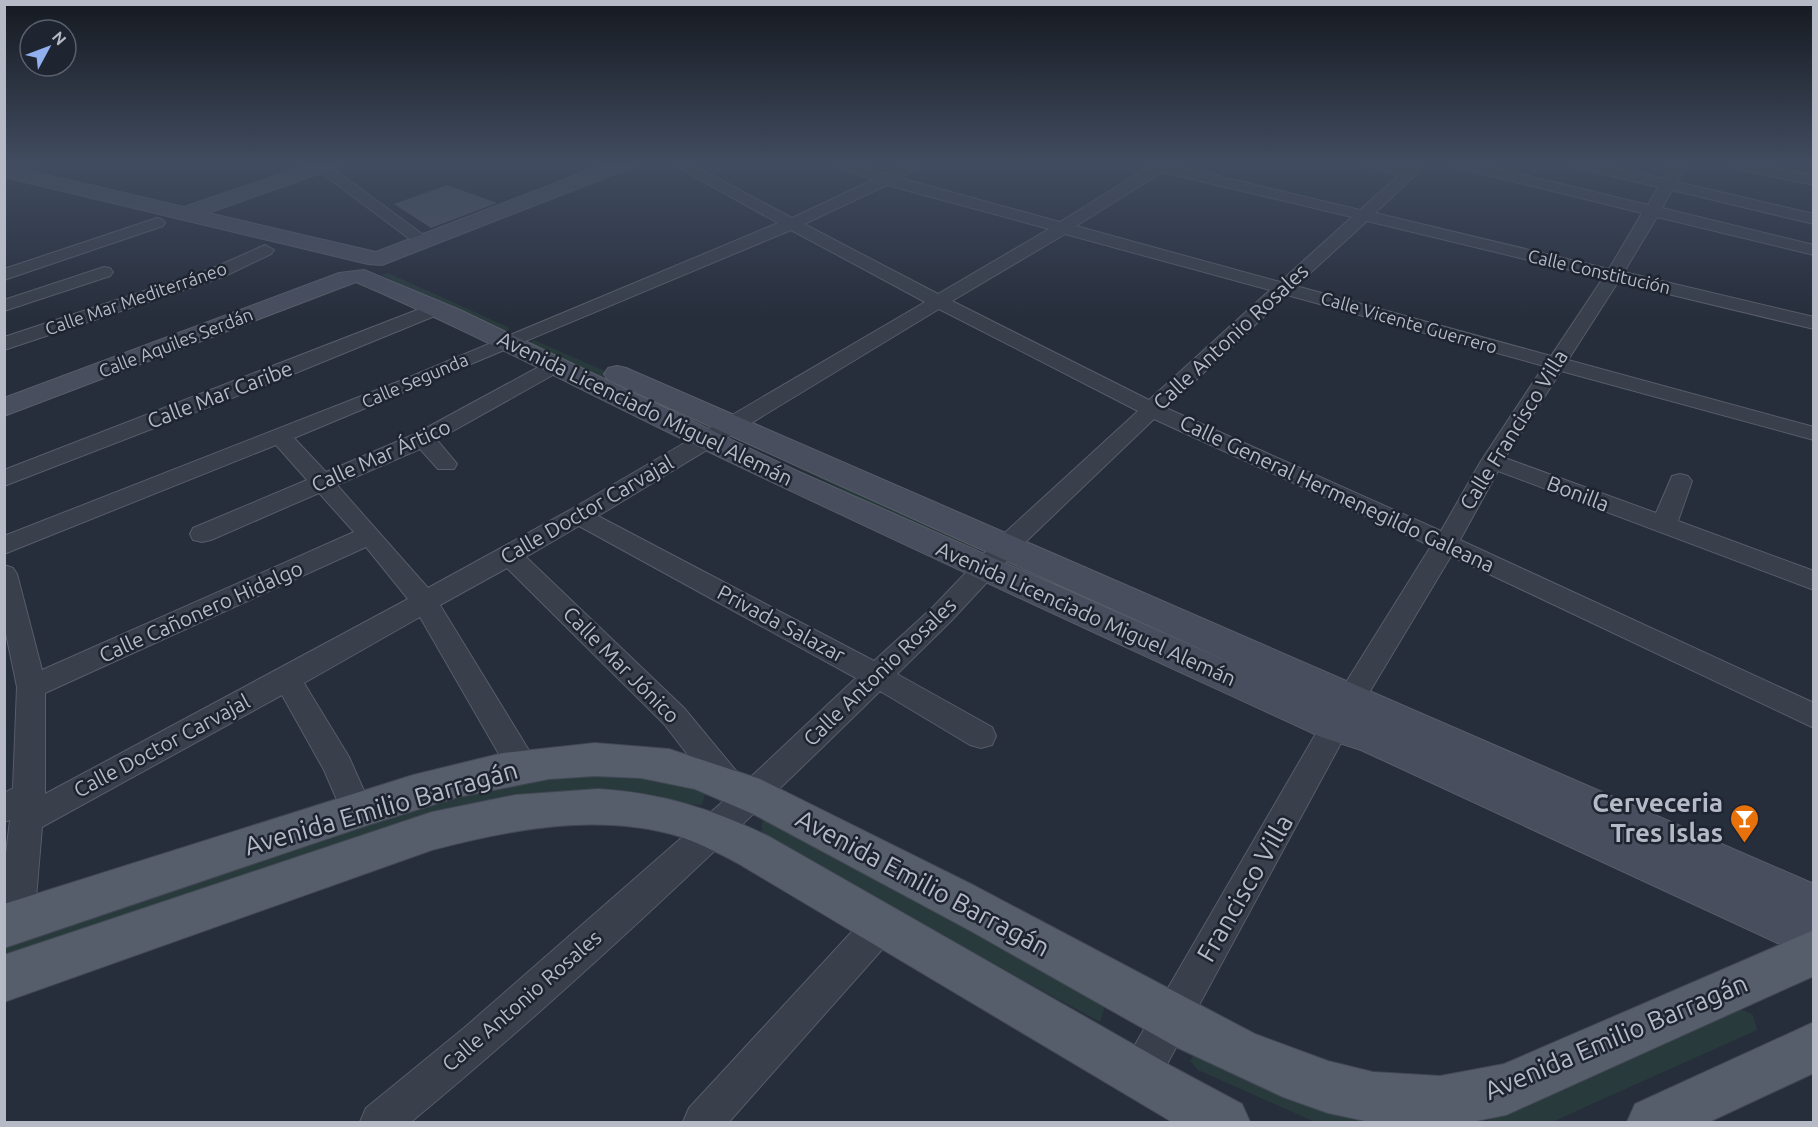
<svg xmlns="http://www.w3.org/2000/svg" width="1818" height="1127" font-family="Ubuntu,sans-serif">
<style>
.green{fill:#293a3d}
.building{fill:#4c5463}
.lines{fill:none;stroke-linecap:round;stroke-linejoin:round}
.street-casing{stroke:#575d69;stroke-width:2}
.secondary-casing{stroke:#575d69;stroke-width:2}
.primary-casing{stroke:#424854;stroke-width:2}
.street{fill:#393f4b;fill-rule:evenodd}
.secondary{fill:#484e5e;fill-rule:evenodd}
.primary{fill:#575e6b;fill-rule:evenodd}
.labels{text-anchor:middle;stroke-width:5;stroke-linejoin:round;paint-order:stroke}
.far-street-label{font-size:18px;fill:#b5bac6;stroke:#1e2430}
.street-label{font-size:21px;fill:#b5bac6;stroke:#1e2430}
.near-poi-label{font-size:26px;font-weight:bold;fill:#b5bac6;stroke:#1e2430;text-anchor:end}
.near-street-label{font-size:26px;fill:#b5bac6;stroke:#1e2430}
</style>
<rect width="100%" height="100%" fill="#262d3b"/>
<path class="green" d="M388,273L508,327L509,330L497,332L382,275Z
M534,340L710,417L703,423L527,344Z
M756,438L978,543L977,550H969L750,445Z
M608,768L706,791L702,805L538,796L5,967L4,932L477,784Z
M771,814L1106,1002L1100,1022L762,838V822Z
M1729,1003L1753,1015L1757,1030L1552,1122H1315L1198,1070L1190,1061L1196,1051L1371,1119L1487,1121Z"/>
<path class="building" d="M447,185L497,203L431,228L394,204Z"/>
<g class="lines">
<defs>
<path id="street" d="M21,162H44L4,176V168Z
M307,162H324L433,242L425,247L419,246Z
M668,162H687L792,218L873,180L825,162H848L885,174L909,162H928L900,178L1060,222L1147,168L1144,167L1143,162H1174L1172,165L1360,210L1399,175L1361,165L1359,162H1385L1407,168L1413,162H1429L1375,213L1609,269L1642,213L1447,165L1445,162H1472L1648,205L1658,187L1566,165L1564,162H1591L1663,179L1673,162H1688L1677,182L1814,214V224L1672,190L1662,208L1814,245V255L1657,217L1624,272L1814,317V329L1618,282L1568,360L1814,427V440L1561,371L1505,458L1656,513L1672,476L1680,474L1688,476L1692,481L1678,521L1814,571V590L1498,471L1460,540L1814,703V728L1451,556L1360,708L1153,1090L1139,1096L1125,1090L1119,1076L1125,1062L1340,692L1431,546L1154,419L1015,552L951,621L897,674L992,727L996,736L992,745L981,748L970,745L880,691C728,840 574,987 411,1122H360L366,1108L464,1028L735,791L726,794L715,790L664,724L507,568L440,605L533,757L537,766L533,775L522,779L511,775L420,617L304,683L349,757L373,811L368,821L357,825L346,821L324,770L282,695L42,827L34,922L28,934L16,939L4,934V870L10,820L4,822V793L13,788L17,687L4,624V565L13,568L17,574L42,670L354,532L319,493L211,540L202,542L193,540L190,534L193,528L307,480L276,445L4,554V536L405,379L778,223ZM1162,172L1352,217L1280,282L1076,226ZM887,185L1049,229L938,294L804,224ZM1367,221L1603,278L1551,356L1296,286ZM791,230L925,302L570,510L428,588L337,485L420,449L438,469H454L457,464L437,440L560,371L563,367L560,363H546L415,434L326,472L294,438ZM1065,234L1270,290L1149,400L952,301ZM1287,295L1544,366L1481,461L1441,531L1166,408ZM939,309L1138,411L997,540L933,607L874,661L598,516ZM579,526L856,678L738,789L742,781L737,772L684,708L526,557ZM366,547L408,599L45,794V693Z
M1719,162H1748L1814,176V185L1726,166Z
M157,218L163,220L165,223L163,226L4,280V269Z
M265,245L274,250L271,254L223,277L4,350V337L211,269Z
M104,267L110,268L113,272L110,276L4,311V300Z
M435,303L444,309L442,313L276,381L4,486V470Z
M882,907L894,912L900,924L894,936L729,1122H683L689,1108L870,912Z"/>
<path id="secondary" d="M315,162H343L341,166L208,213L376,252L610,162H637L635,166L382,265L368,264L4,177V165L184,207Z
M364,270L460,310L797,471L1247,670L608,380L604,374L608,368L617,366L626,368L1814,884V960L1361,750L1321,737C1113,641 905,546 699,447C584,392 473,332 356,282L4,416V398L339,273Z"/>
<path id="primary" d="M595,743L669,749L760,779L973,885L1255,1034L1328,1061L1373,1072L1440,1076L1504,1064L1814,930V976L1506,1115L1471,1122H1370L1328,1113L1283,1097L1176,1047L969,930L755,815L695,789L641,778L595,776L549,779L458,797L368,825L4,948V904L413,775L503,753Z
M598,789C663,793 712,809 770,837L1173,1067L1242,1104L1250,1122H1172L739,864C721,854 701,844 681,837C600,812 512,829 432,850L4,1002V955L432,812L515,795Z
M1814,1022V1073L1709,1122H1627L1635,1104Z"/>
</defs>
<use href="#street" class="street-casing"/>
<use href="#secondary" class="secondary-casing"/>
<use href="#primary" class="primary-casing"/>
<use href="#street" class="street"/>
<use href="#secondary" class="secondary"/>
<use href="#primary" class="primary"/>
</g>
<linearGradient id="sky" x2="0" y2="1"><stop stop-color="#151920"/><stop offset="0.51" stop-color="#414c60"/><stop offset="1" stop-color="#414c60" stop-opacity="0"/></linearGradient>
<rect width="1818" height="320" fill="url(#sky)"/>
<defs>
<symbol id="bar-pin" viewBox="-11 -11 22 30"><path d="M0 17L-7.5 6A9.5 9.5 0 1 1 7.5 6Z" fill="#e8710a" stroke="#1e2430"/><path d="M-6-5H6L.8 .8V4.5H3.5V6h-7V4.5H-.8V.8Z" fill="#fff"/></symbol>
</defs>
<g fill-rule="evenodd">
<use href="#bar-pin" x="1728" y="802" width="33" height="45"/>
</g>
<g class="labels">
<g class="far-street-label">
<text transform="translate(1599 272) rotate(13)" y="6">Calle Constitución</text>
<text transform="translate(136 299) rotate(-19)" y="6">Calle Mar Mediterráneo</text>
<text transform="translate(1409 323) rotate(16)" y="6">Calle Vicente Guerrero</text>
<text transform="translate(176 343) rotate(-21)" y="6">Calle Aquiles Serdán</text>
<text transform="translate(415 381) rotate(-23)" y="6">Calle Segunda</text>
</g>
<g class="street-label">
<text transform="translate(1231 337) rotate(-43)" y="7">Calle Antonio Rosales</text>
<text transform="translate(220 395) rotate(-21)" y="7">Calle Mar Caribe</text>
<text transform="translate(645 409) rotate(26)" y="7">Avenida Licenciado Miguel Alemán</text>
<text transform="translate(1514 430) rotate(-58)" y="7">Calle Francisco Villa</text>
<text transform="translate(381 456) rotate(-24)" y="7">Calle Mar Ártico</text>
<text transform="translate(1337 494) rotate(25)" y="7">Calle General Hermenegildo Galeana</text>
<text transform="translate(1578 494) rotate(21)" y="7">Bonilla</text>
<text transform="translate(587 510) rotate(-30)" y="7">Calle Doctor Carvajal</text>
<text transform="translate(201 612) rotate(-24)" y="7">Calle Cañonero Hidalgo</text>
<text transform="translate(1086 614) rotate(24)" y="7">Avenida Licenciado Miguel Alemán</text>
<text transform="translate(781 624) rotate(28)" y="7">Privada Salazar</text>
<text transform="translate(621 665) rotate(45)" y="7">Calle Mar Jónico</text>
<text transform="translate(880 672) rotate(-44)" y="7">Calle Antonio Rosales</text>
<text transform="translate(162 746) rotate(-28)" y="7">Calle Doctor Carvajal</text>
<text transform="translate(522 1001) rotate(-41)" y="7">Calle Antonio Rosales</text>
</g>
<g class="near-poi-label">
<text x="1723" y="812">Cerveceria<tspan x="1723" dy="30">Tres Islas</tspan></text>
</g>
<g class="near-street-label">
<text transform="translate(381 808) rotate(-16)" y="9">Avenida Emilio Barragán</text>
<text transform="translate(923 883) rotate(28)" y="9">Avenida Emilio Barragán</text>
<text transform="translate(1245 888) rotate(-60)" y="9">Francisco Villa</text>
<text transform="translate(1616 1037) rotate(-23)" y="9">Avenida Emilio Barragán</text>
</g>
</g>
<rect width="1818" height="1127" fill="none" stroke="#b5bac6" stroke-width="12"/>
<g transform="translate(48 48) rotate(49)"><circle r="28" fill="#1e2430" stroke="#5a606c" stroke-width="1.5"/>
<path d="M0-4.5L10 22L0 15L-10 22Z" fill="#92afee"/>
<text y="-9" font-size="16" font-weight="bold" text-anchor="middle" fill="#b5bac6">N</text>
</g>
</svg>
